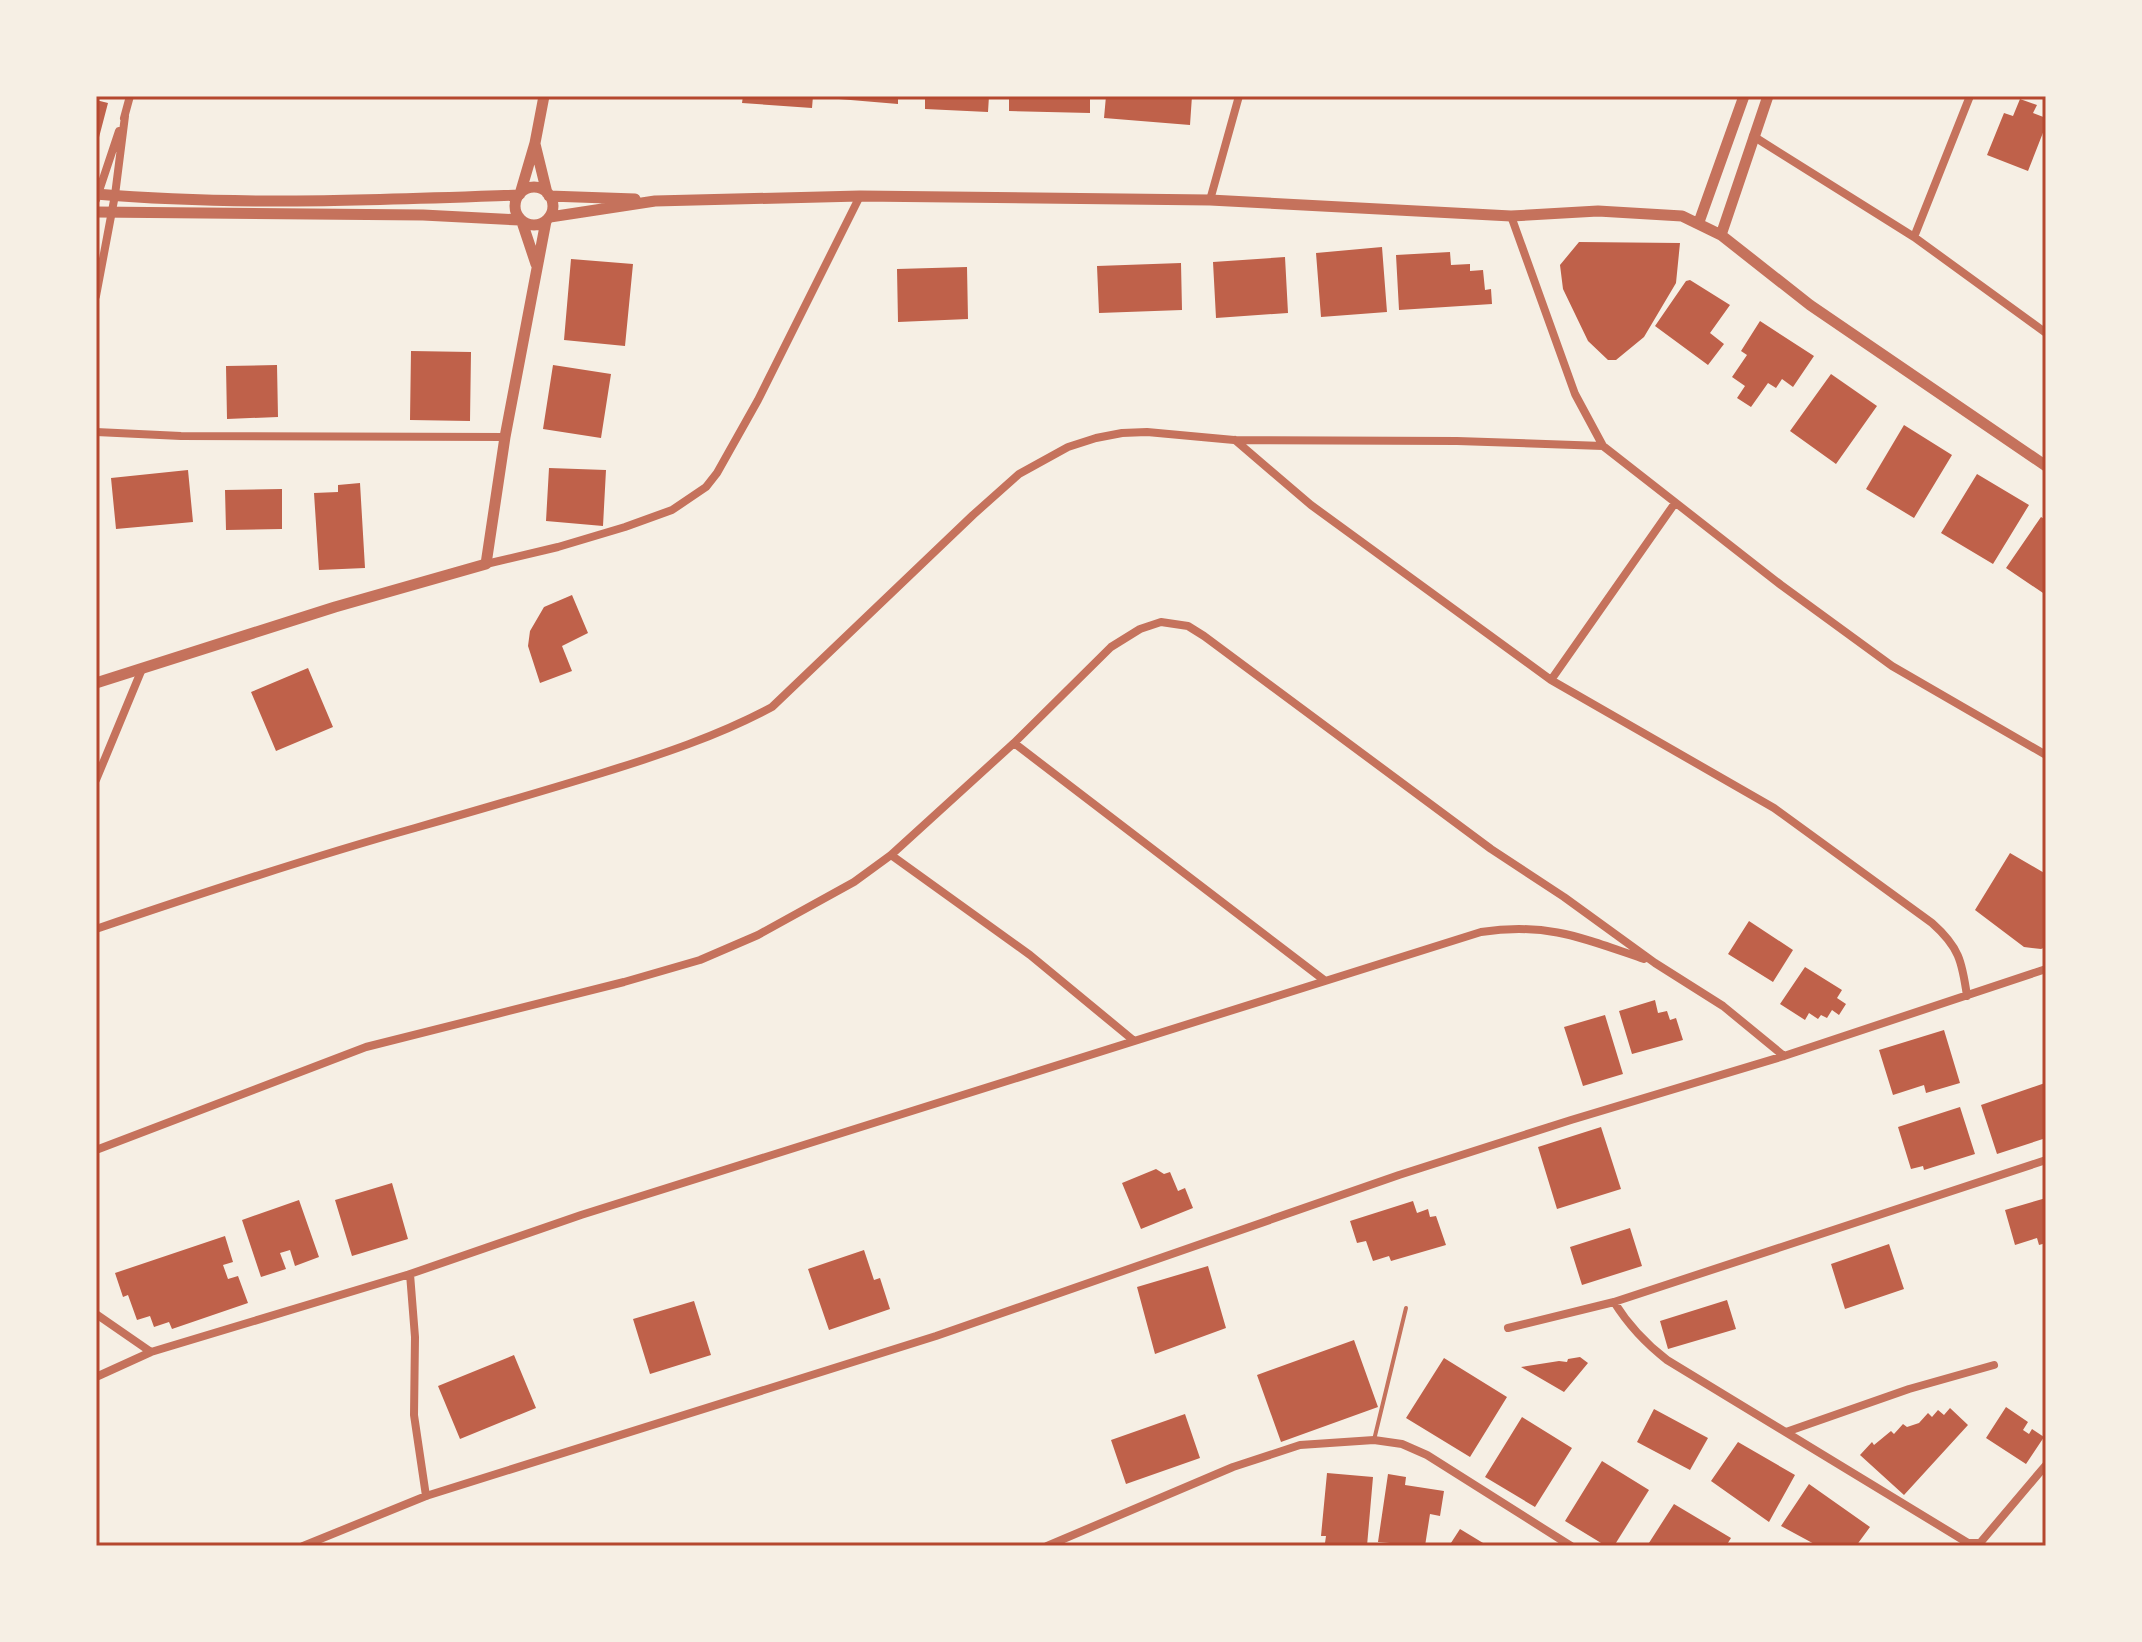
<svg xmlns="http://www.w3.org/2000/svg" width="2142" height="1642" font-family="Spectral,serif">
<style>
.building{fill:#bf614a}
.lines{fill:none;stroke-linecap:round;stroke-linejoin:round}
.service{stroke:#c5725c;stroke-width:4}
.minor{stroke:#c5725c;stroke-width:8}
.tertiary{stroke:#c5725c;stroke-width:11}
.neatline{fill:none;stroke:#b5482f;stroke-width:3}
</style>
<rect width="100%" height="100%" fill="#f6efe4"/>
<path class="building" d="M743,96H813L812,108L742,103Z
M827,96H898V104L827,98Z
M925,96H989L988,112L925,109Z
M1009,96H1090V113L1009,111Z
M1106,96H1192L1190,125L1104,118Z
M2020,99L2037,105L2033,113L2046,118V125L2028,171L1987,155L2004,113L2013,116Z
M96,100L108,103L97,145H96Z
M1579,242L1680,243L1676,283L1644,337L1616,360H1608L1588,341L1563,289L1560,265Z
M1382,247L1387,312L1321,317L1316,253Z
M1450,252L1451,265L1470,264V271L1483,270L1485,290L1491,289L1492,304L1399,310L1396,255Z
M1285,257L1288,313L1216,318L1213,262Z
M571,259L633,264L625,346L564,340Z
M1181,263L1182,310L1099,313L1097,266Z
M967,267L968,319L898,322L897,269Z
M1690,280L1730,305L1710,333L1724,344L1708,365L1655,326L1686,281Z
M1760,321L1814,356L1793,387L1782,379L1776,388L1768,383L1751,407L1737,398L1745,386L1732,377L1747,355L1741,351Z
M411,351L471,352L470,421L410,420Z
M277,365L278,417L227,419L226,366Z
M553,365L611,374L601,438L543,429Z
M1831,374L1877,406L1836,464L1790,431Z
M1904,425L1952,455L1914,518L1866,489Z
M549,468L606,470L603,526L546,521Z
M188,470L193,522L116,529L111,478Z
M1977,474L2029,505L1993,564L1941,533Z
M360,483L365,568L319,570L314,493L338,492V485Z
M282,489V529L226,530L225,490Z
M2041,517L2046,520V595L2006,568Z
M572,595L588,633L562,646L572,671L540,683L528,646L530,631L544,607Z
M308,668L333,727L276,751L251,692Z
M2010,853L2046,874V947L2041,949L2024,947L1975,910Z
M1749,921L1793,950L1773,982L1728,954Z
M1805,967L1842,990L1837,998L1846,1004L1839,1015L1832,1010L1827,1018L1821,1015L1818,1019L1809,1013L1805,1020L1780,1004Z
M1655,1000L1658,1013L1667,1011L1670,1020L1676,1018L1683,1040L1632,1054L1619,1011Z
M1605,1015L1623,1074L1583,1086L1564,1027Z
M1944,1030L1960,1083L1926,1093L1924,1085L1893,1095L1879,1050Z
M2045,1083L2046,1138L1997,1154L1981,1105Z
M1960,1107L1975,1154L1924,1170L1923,1166L1911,1169L1898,1127Z
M1601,1127L1621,1189L1557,1209L1538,1147Z
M1156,1169L1164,1174L1170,1172L1178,1191L1185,1188L1193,1208L1141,1229L1122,1183Z
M392,1183L408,1239L352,1256L335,1200Z
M2046,1198V1243L2039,1245L2037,1238L2015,1245L2005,1210Z
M299,1200L319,1257L295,1266L290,1250L280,1253L286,1269L261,1277L242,1220Z
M1413,1201L1417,1213L1428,1209L1430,1217L1436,1216L1446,1245L1391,1261L1389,1256L1373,1261L1366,1241L1357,1243L1350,1221Z
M1630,1228L1642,1266L1582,1285L1570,1247Z
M225,1236L233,1262L223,1265L228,1279L238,1276L248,1303L172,1329L169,1322L154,1327L150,1316L137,1320L128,1295L123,1297L115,1273Z
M1889,1244L1904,1289L1845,1309L1831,1264Z
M864,1250L874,1280L880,1278L890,1309L829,1330L808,1269Z
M1208,1266L1226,1328L1155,1354L1137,1287Z
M1727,1300L1736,1329L1668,1349L1660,1321Z
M694,1301L711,1355L650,1374L633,1319Z
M1354,1340L1378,1407L1281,1442L1257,1375Z
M514,1355L536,1408L460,1439L438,1386Z
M1580,1357L1588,1363L1564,1392L1521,1367L1559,1361L1567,1362L1568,1359Z
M1444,1358L1507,1397L1470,1457L1406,1418Z
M2006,1407L2028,1422L2023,1430L2029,1434L2032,1429L2044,1437L2026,1464L1986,1438Z
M1950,1408L1968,1425L1904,1495L1860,1455L1872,1442L1874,1445L1891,1431L1894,1434L1903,1424L1907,1427L1919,1423L1928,1413L1932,1417L1938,1410L1944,1415Z
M1654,1409L1708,1438L1690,1470L1637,1442Z
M1185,1414L1200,1458L1126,1484L1111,1440Z
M1522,1417L1572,1448L1535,1507L1485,1477Z
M1738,1442L1795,1475L1769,1522L1711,1481Z
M1602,1461L1649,1490L1614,1546H1606L1565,1521Z
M1327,1473L1373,1477L1367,1546H1329V1544L1325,1543L1326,1536H1321Z
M1388,1474L1406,1477L1405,1485L1444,1491L1440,1516L1430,1514L1425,1546L1378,1542Z
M1809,1484L1870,1527L1856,1546H1818L1781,1526Z
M1674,1504L1731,1538L1726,1546H1647Z
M1460,1529L1488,1546H1449Z"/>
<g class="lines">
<path class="service" d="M1374,1440L1406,1308"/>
<path class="minor" d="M124,118L130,96
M1753,136L1914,237L2046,333
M96,200L119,131
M1210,200L1239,96
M1511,216L1575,394L1603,446L1781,585L1892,666L2046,755
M1914,237L1970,96
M96,296L115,195L125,116
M96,432L181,436L505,437
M1235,440L1311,505L1551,680L1774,808L1932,923C1959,947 1962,961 1967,996
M486,564L558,547L625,527L672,510L706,487L717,473L758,400L860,196
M1551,680L1675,503
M1014,743L1324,980
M96,780L142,669
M891,855L1030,955L1133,1040
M96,929C202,893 307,858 415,828C478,810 540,792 602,773C660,755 718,736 772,707L973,515L1019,474L1068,447L1096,438L1122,433L1147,432L1234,440L1457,441L1603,446
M96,1150L366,1047L624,982L700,960L758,935L854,882L891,855L1014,743L1111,647L1140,629L1161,622L1188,626L1204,636L1491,849L1564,897L1655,963L1723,1006L1784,1056
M410,1274L415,1337L414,1415L426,1496
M1614,1302C1629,1326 1645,1343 1667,1360L1968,1543H1980L2046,1465
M96,1314L151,1352
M1508,1328L1614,1302L2046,1160
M96,1377L151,1352L410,1274L581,1215L1481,932C1547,922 1583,938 1644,959
M1786,1432L1909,1389L1994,1365
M303,1546L426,1496L936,1336L1399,1175L1571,1120L1784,1056L2046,969
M1047,1546L1233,1467L1300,1445L1374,1440L1402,1444L1427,1455L1571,1546"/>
<path class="tertiary" d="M535,144L547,193
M515 206a19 19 0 1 1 38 0a19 19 0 1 1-38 0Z
M96,194C236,206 378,200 519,195
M520,194L535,143L544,96
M549,196L635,199
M96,212L423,215L520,220
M550,217L655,201L860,196L1210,200L1511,216L1598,211L1682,216L1721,235L1810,305L2046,466
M522,222L536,264
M1699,222L1744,96
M1721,235L1768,96
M96,683L335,607L486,564L505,437L546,221"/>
</g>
<rect width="2142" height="1642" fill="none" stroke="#f6efe4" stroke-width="196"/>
<rect x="98" y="98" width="1946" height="1446" class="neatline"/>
</svg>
